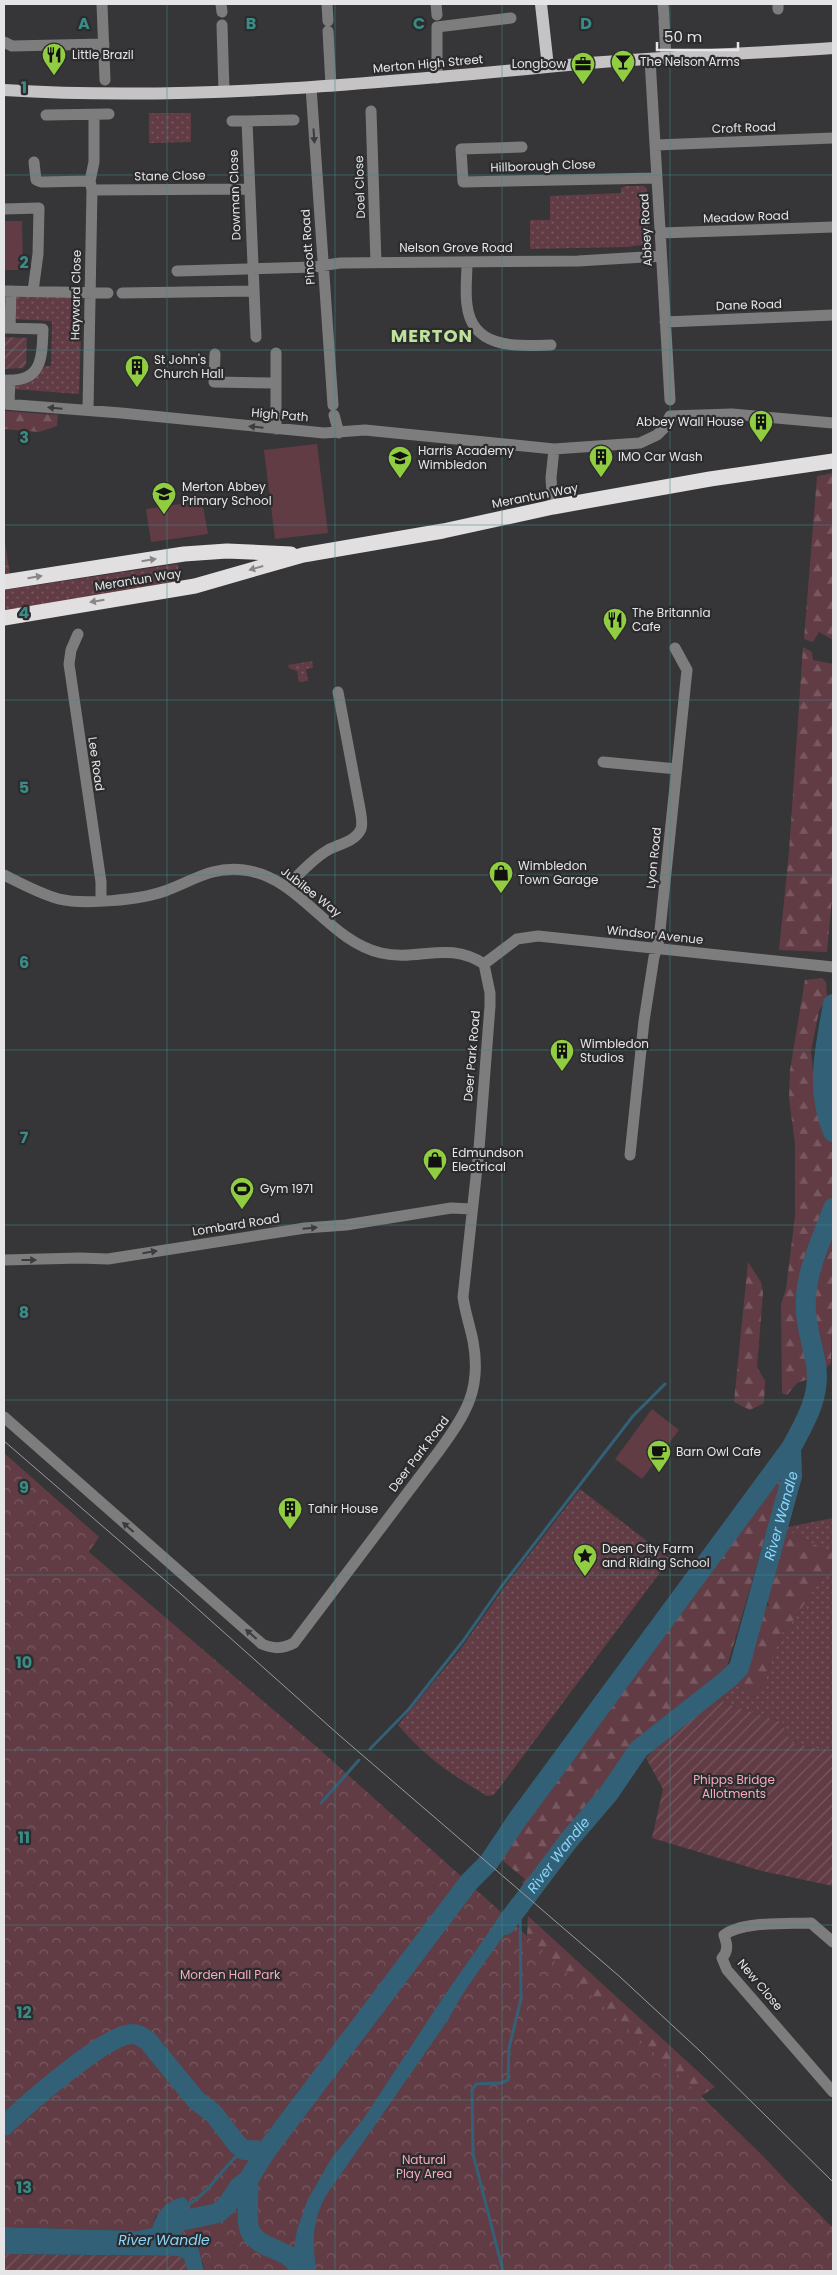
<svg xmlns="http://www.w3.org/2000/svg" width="837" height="2275" font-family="Poppins,sans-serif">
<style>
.grass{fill:url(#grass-dots)}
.forest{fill:url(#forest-firs)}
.park{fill:url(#park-crowns)}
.garden{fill:url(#garden-furrows)}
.pitch{fill:#623c45}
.water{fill:#326177}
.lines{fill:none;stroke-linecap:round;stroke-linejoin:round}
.stream{stroke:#326177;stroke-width:3}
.river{stroke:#326177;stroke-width:20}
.minor{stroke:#7e7d7e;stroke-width:11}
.major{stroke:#c6c3c5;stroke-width:12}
.highway{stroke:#e2dfe1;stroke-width:15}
.tram{stroke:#9a9a9c;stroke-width:1}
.oneway{fill:#3c3c3e}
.oneway2{fill:#878688}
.grid{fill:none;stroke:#3a8c86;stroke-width:1;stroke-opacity:0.55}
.labels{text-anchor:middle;stroke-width:4.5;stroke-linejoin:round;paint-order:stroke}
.poi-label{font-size:12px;fill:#e5e4e6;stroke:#2c2c2e;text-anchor:start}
.street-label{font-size:12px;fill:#e5e4e6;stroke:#2c2c2e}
.park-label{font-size:12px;fill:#f6aabc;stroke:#2c2c2e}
.water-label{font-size:14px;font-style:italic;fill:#89d6fc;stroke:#2c2c2e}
.district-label{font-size:18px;font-weight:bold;letter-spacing:1px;fill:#bee19b;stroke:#2c2c2e}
.grid-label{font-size:16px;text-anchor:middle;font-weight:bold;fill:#3a8c86;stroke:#2c2c2e;stroke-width:4.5;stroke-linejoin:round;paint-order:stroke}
</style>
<defs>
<pattern id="grass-dots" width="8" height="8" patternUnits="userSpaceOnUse" patternTransform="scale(1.25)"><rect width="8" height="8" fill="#623c45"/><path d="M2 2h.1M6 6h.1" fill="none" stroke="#785860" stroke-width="1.8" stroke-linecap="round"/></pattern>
<pattern id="forest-firs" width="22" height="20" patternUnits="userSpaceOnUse" patternTransform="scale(1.25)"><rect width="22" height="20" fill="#623c45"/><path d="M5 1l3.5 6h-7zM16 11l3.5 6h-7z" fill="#785860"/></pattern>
<pattern id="park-crowns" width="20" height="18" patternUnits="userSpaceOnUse" patternTransform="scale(1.25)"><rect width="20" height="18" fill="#623c45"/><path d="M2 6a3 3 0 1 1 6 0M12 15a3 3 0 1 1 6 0" fill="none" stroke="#785860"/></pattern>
<pattern id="garden-furrows" width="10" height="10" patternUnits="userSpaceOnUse" patternTransform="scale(1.25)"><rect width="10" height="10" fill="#623c45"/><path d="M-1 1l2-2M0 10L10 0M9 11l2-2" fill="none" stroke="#785860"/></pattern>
</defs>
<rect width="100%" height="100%" fill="#363638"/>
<path class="grass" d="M149,113H191V142L149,143Z
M625,186H644L647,189L648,244L627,247L530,249V220H550V196L621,193V188Z
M17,294L78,297L82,299L79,394L13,389V383L36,376L45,366H51L52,321L14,319V298Z
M178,564L180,583L4,611V590Z
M312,661L313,668L306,669L308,681L299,682L297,671L289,668L288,665Z
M580,1489L670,1559L494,1795L487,1796C451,1774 426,1758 398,1725L459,1651L505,1586Z
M833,1518V1554L783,1528Z
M833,1561V1747L822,1750L789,1742L782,1722L715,1700L734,1684L755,1698L766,1678L781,1634L785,1629L787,1630Z"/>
<path class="forest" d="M4,411L58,415L57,426L39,432L4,429Z
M833,473V640L819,632L813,642L804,639L817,476Z
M803,647L812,652L813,660L833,664V887L827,952L779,950L789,852Z
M822,978L826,982L827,998L819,1011L811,1051L816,1099L833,1108V1292L831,1363L820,1375L797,1383L787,1395L782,1393L781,1304L786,1289L795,1216V1144L789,1098L790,1070L805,980Z
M748,1262L761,1282L763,1293L757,1367L765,1381L764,1403L750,1410L734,1402Z
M783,1476L726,1670L641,1743L546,1854L524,1885L522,1883L525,1879L502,1860L499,1863L498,1862L518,1830Z
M783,1528L833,1554V1561L787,1630L784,1629L781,1634L766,1678L755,1698L734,1684C747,1674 759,1623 764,1606H769L767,1597Z
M528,1916L715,2087L701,2096L833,2228V2270L530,1950L527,1936Z"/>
<path class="park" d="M4,537L10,574H4Z
M4,1453L99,1537L89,1552L318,1748L502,1913L701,2096L763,2156L833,2231V2271H204L203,2263L176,2228L195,2224L156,2215L152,2228L137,2231L4,2227Z"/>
<path class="garden" d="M4,337L27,338L26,364L23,368L4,369Z
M715,1700L782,1722L789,1742L822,1750L833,1747V1886L762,1871L652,1838L663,1789L646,1758L653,1750Z
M4,2254L178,2256C185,2259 188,2263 188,2271H4Z"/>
<path class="pitch" d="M4,221H22L23,270H4Z
M317,444L328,533L275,539L264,450Z
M202,501L208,534L151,542L146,509Z
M652,1409L679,1430L642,1479L615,1459Z"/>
<path class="water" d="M512,1899L523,1906C500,1945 469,1979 448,2020L325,2197C311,2225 313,2241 316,2271H294L289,2256L294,2248L297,2230L308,2199L331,2159L364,2118L444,1996Z
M184,2197L190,2204V2210L194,2212L197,2219L196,2224L176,2229L197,2243L204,2271H188L184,2259L178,2256L4,2254V2227L137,2231L152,2228C158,2211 165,2201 184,2197Z"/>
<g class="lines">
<path class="stream" d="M370,1749L409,1709L463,1641L501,1587L633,1416L665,1384
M321,1803L359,1760
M188,2205C213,2190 222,2166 244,2150
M503,2271L473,2154L472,2090L476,2084L501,2083L508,2080L509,2048L521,1999L520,1908"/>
<g class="river">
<path d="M833,1004C825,1049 815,1088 833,1132"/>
<path id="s1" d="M505,1925L569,1840L609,1793L639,1749L728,1679L739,1668L792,1476L791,1448"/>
<path d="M4,2126C26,2105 104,2036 131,2034C138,2034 143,2037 148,2041L196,2100L213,2113L237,2144L244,2150L266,2151"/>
<path d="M248,2180C250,2194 245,2219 250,2231C260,2252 293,2247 300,2271"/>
<path d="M171,2223L218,2213L227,2205L239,2187L248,2180L266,2151L469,1882L489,1862L517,1820L791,1448C805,1422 821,1396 816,1365C812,1342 804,1321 806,1296C808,1266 823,1237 833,1208"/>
</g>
<path class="minor" d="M102,4L105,80
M221,4L222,12
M327,4L328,21
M436,4L437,15
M663,4L664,17
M778,4V9
M664,20L666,58
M222,25L224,91
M328,31L331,86
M4,42L12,46L104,44
M650,59L670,400
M437,78V27L511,18
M311,87L333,405
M371,111L376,263
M46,115L109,114
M232,121H247
M656,145L833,138
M522,147L461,149L463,182L657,178
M34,162L36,180L41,182L90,181
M92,190L249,189
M4,209L39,208L38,254L33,291
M660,233L833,227
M467,262C467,276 465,291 467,305C472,350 518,346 551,345
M177,271L313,267L340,263L578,261L661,256
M4,291L108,293
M122,293L253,291
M665,322L833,315
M4,328L43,329C42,359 42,383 4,380
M10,328L11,291
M256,337L247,121L294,120
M276,353V429
M215,354L214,382L276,383
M4,404L121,413L324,433L365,430L554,449L640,443L657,435L664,428L670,416L732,414L833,423
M9,404L10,380
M88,410L92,190L90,181L94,162V115
M334,415L339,433
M553,507L551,478L554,449
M78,634L71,650L69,664L101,882V900
M603,762L677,769
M4,875C22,884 40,894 59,899C84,905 140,900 165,891C193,881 211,866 244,870C300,877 327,940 381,953C418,962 448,940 484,964
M286,887C300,874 312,859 328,850C339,844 355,842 361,829C363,823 361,815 360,809L338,692
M484,964L517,939L538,936L833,967
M630,1155L644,1021L654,957L659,940L687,670L675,648
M4,1260L80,1258L108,1259L305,1228L346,1225L451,1208L472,1209
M4,1417L262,1644C274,1649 282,1649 294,1643L439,1451C466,1414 482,1389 473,1341C470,1326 465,1312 463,1297L479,1149L490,1006V993L484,964
M833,1942L811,1923C787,1924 742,1921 724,1935C727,1944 729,1950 722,1958L727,1970L833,2092"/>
<path class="major" d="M541,4L548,67
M4,90C196,102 388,82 579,64C664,56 749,54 833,48"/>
<path class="highway" d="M4,582L184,554L227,551L291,554
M4,618L195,586L303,555L443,531L553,507L710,479L833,461"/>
<path class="tram" d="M4,1441L181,1594L339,1735L619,1976L700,2051L833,2182"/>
</g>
<defs><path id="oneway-solid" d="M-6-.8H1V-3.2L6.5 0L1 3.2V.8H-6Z" transform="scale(1.25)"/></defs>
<g class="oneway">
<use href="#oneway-solid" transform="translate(314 136) rotate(86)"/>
<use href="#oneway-solid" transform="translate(55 408) rotate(-175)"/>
<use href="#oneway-solid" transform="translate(256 427) rotate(-174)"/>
<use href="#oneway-solid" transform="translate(310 1228) rotate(-5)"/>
<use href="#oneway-solid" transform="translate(150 1252) rotate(-9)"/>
<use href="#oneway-solid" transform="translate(29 1260)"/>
<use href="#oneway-solid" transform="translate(128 1527) rotate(-139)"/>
<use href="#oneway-solid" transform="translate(251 1634) rotate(-139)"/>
</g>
<g class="oneway2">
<use href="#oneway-solid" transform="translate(149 560) rotate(-9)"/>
<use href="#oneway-solid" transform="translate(256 568) rotate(164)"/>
<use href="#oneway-solid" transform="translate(35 577) rotate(-9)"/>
<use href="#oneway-solid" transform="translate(97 601) rotate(171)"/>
</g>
<path class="grid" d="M167,4V2271M335,4V2271M502,4V2271M670,4V2271M4,175H833M4,350H833M4,525H833M4,700H833M4,875H833M4,1050H833M4,1225H833M4,1400H833M4,1575H833M4,1750H833M4,1925H833M4,2100H833"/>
<defs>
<symbol id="restaurant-pin" viewBox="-11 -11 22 30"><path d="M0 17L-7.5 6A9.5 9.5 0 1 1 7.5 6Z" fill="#91cd40" stroke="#2c2c2e"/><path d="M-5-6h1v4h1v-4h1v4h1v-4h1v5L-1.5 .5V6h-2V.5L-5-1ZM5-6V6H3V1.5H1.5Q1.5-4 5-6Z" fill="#111"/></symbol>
<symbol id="bar-pin" viewBox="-11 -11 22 30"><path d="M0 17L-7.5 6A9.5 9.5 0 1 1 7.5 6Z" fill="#91cd40" stroke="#2c2c2e"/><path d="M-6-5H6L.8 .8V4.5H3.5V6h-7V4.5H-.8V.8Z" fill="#111"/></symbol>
<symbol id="office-pin" viewBox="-11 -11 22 30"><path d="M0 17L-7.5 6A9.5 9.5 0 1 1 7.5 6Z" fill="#91cd40" stroke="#2c2c2e"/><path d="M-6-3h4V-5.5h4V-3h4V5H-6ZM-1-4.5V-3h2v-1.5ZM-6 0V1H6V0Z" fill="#111"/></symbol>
<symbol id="building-pin" viewBox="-11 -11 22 30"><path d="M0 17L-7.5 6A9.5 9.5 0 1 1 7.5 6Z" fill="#91cd40" stroke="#2c2c2e"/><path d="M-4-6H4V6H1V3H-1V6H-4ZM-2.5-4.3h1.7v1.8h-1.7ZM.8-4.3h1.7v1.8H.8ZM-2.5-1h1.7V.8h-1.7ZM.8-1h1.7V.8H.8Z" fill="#111"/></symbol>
<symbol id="school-pin" viewBox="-11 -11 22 30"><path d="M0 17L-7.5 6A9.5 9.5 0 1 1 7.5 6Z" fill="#91cd40" stroke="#2c2c2e"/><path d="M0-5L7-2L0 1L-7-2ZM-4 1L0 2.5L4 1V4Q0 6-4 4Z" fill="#111"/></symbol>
<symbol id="shop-pin" viewBox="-11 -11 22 30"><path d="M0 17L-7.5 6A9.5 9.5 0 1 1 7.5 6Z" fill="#91cd40" stroke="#2c2c2e"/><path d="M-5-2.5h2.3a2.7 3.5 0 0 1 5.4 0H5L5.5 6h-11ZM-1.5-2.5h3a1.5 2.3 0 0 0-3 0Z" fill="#111"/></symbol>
<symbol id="stadium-pin" viewBox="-11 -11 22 30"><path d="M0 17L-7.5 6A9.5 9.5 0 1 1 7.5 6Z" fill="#91cd40" stroke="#2c2c2e"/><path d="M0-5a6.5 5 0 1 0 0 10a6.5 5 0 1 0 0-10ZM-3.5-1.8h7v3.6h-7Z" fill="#111"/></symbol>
<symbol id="cafe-pin" viewBox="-11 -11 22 30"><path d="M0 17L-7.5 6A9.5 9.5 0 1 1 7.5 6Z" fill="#91cd40" stroke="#2c2c2e"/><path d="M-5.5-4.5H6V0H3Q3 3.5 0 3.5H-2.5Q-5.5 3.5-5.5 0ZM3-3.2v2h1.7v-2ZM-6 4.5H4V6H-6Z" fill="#111"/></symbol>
<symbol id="sight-pin" viewBox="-11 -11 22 30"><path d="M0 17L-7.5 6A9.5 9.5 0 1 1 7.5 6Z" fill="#91cd40" stroke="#2c2c2e"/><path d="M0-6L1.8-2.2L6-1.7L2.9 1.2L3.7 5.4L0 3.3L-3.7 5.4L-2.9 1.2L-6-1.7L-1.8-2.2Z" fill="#111"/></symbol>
</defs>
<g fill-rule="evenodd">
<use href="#restaurant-pin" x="40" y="41" width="28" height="38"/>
<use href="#bar-pin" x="609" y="48" width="28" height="38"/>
<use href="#office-pin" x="569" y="50" width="28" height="38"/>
<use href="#building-pin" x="123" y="353" width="28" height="38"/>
<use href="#building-pin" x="747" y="408" width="28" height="38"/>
<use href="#building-pin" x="587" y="443" width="28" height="38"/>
<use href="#school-pin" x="386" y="444" width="28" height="38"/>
<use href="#school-pin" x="150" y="480" width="28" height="38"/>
<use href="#restaurant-pin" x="601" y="606" width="28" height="38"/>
<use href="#shop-pin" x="487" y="859" width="28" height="38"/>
<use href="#building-pin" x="548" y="1037" width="28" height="38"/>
<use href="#shop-pin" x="421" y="1146" width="28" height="38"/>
<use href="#stadium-pin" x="228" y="1175" width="28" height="38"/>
<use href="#cafe-pin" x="645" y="1438" width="28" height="38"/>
<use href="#building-pin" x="276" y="1495" width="28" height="38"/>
<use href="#sight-pin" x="571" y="1542" width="28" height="38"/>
</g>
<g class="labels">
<g class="poi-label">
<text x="72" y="59">Little Brazil</text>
<text x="640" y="66">The Nelson Arms</text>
<text x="566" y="68" text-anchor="end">Longbow</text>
<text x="154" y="364">St John's<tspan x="154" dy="14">Church Hall</tspan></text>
<text x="744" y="426" text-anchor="end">Abbey Wall House</text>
<text x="418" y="455">Harris Academy<tspan x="418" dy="14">Wimbledon</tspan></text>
<text x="618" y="461">IMO Car Wash</text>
<text x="182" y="491">Merton Abbey<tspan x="182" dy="14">Primary School</tspan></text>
<text x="632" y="617">The Britannia<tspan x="632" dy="14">Cafe</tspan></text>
<text x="518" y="870">Wimbledon<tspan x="518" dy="14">Town Garage</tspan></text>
<text x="580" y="1048">Wimbledon<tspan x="580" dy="14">Studios</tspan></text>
<text x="452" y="1157">Edmundson<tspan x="452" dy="14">Electrical</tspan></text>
<text x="260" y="1193">Gym 1971</text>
<text x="676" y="1456">Barn Owl Cafe</text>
<text x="308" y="1513">Tahir House</text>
<text x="602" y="1553">Deen City Farm<tspan x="602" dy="14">and Riding School</tspan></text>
</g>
<g class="street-label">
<text transform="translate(428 64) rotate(-5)" y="4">Merton High Street</text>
<text transform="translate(744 128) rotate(-2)" y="4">Croft Road</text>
<text transform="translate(543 166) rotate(-2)" y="4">Hillborough Close</text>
<text transform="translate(170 176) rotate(-1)" y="4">Stane Close</text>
<text transform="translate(360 187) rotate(-92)" y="4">Doel Close</text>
<text transform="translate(235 195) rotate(-92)" y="4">Dowman Close</text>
<text transform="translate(746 217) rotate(-2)" y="4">Meadow Road</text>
<text transform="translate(646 230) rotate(-93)" y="4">Abbey Road</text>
<text transform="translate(308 247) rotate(-94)" y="4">Pincott Road</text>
<text x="456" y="252">Nelson Grove Road</text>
<text transform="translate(76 295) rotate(-89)" y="4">Hayward Close</text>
<text transform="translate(749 305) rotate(-2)" y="4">Dane Road</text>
<text transform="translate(280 415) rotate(5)" y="4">High Path</text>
<text transform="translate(535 496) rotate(-11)" y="4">Merantun Way</text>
<text transform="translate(138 580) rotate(-9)" y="4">Merantun Way</text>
<text transform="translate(96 764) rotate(82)" y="4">Lee Road</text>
<text transform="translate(654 858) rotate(-84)" y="4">Lyon Road</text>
<text transform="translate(311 892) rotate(38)" y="4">Jubilee Way</text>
<text transform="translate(655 935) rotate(6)" y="4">Windsor Avenue</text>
<text transform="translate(472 1056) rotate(-85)" y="4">Deer Park Road</text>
<text transform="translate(236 1225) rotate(-9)" y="4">Lombard Road</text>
<text transform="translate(419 1454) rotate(-53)" y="4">Deer Park Road</text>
<text transform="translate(760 1985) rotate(50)" y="4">New Close</text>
</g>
<g class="park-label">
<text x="734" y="1784">Phipps Bridge<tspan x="734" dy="14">Allotments</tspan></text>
<text x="230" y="1979">Morden Hall Park</text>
<text x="424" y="2164">Natural<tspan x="424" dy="14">Play Area</tspan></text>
</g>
<g class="water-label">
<text dy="5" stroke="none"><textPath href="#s1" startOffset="508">River Wandle</textPath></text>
<text dy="5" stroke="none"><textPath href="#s1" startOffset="88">River Wandle</textPath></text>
<text x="164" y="2245">River Wandle</text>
</g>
<g class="district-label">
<text x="432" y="342">MERTON</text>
</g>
</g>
<g class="grid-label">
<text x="84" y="29">A</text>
<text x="251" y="29">B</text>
<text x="419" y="29">C</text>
<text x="586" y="29">D</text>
<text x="24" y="93">1</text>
<text x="24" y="268">2</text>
<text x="24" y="443">3</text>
<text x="24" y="618">4</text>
<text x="24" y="793">5</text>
<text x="24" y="968">6</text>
<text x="24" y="1143">7</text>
<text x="24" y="1318">8</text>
<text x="24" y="1493">9</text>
<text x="24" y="1668">10</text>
<text x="24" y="1843">11</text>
<text x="24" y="2018">12</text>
<text x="24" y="2193">13</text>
</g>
<rect width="837" height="2275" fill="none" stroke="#e5e4e6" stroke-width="10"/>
<path d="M657 42v8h81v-8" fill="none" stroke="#e5e4e6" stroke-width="2.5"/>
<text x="664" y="42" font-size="15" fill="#e5e4e6" stroke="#2c2c2e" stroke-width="4" paint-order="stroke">50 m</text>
</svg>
